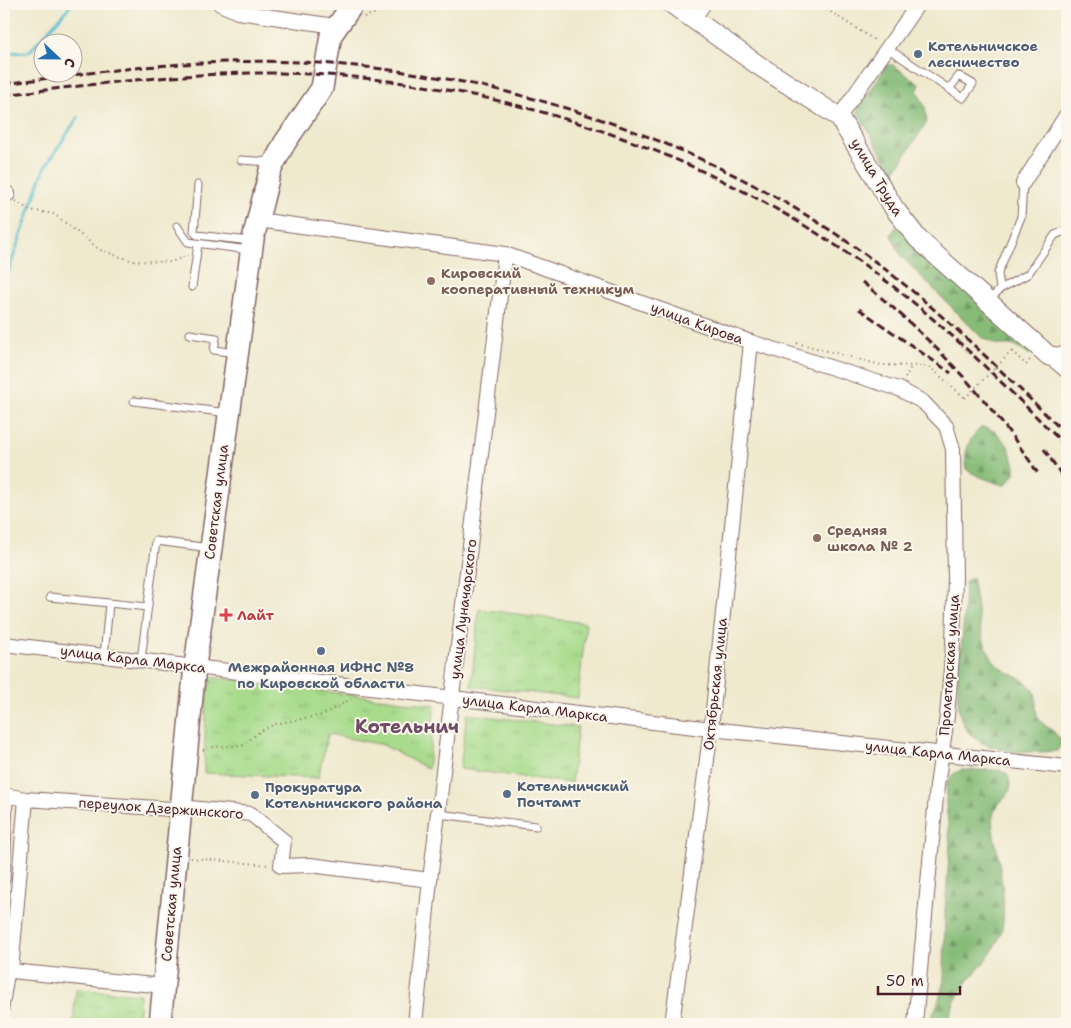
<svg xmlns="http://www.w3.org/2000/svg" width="1071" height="1028" font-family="'Shantell Sans',sans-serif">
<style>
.forest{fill:url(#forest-firs);stroke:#686e52}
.park{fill:url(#park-tufts);stroke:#797e5c}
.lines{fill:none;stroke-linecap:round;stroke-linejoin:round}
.stream{stroke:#4fb9cc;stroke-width:3}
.lane-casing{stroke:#846664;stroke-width:9}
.street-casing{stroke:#846664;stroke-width:16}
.secondary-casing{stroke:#846664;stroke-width:21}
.primary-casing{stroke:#846664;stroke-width:24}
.path{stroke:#846664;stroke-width:2;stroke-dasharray:1 4;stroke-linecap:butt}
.lane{stroke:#fff;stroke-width:7}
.street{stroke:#fff;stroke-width:14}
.secondary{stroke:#fff;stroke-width:19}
.primary{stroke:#fff;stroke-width:21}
.rail{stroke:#4a1f2b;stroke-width:3;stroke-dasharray:8 4;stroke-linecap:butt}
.path-bridge{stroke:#846664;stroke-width:2;stroke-dasharray:1 4;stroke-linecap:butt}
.service-dot{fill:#5c6f8a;stroke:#fbf7ec;stroke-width:2}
.education-dot{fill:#8d6e63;stroke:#fbf7ec;stroke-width:2}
.health-dot{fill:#e0444e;stroke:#fbf7ec;stroke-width:2}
.labels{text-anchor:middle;stroke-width:4;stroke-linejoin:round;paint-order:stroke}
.service-label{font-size:14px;font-weight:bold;fill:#4e5e75;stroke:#fbf7ec;text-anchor:start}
.street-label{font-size:14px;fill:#4a1f2b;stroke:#fbf7ec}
.education-label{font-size:14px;font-weight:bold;fill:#785e54;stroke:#fbf7ec;text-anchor:start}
.health-label{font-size:14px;font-weight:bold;fill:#be3a42;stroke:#fbf7ec;text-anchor:start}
.district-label{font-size:19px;font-weight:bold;fill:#6e4b67;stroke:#fbf7ec}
</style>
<defs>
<pattern id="forest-firs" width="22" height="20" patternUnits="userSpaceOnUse" patternTransform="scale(1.25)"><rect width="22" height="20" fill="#86bc78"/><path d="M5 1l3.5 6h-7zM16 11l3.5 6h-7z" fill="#709863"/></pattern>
<pattern id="park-tufts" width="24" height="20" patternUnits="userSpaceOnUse" patternTransform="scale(1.25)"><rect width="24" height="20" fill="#a8dc8c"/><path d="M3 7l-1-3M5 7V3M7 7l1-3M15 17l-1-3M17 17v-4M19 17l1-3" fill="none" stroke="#92bc79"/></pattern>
</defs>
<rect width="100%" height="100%" fill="#fbf7ec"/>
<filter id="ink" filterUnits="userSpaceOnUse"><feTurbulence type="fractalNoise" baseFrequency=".02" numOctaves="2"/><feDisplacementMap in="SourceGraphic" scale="10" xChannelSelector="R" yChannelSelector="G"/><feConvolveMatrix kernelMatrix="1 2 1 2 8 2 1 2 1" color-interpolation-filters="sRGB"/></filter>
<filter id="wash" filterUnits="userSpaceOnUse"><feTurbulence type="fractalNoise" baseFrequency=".0096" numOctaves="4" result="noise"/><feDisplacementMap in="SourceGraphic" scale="20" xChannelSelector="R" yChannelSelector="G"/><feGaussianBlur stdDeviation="1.12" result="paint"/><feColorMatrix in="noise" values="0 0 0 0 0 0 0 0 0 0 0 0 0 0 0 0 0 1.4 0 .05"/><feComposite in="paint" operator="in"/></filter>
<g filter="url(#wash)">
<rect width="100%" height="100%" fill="#efe9ce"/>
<path class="forest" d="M887,65H893L920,85L917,91L925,107L927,122L893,174L857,111Z
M896,227H901L1034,352L1029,354L1012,345H997L981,337L902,257L891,235Z
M982,427L995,431L1008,446L1015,465V474L1005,485C1000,485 969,473 966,469C964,451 968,439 982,427Z
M972,577C977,601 979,649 998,665C1008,675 1024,677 1033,689C1039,698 1033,710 1039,719C1046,729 1057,730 1062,743L1057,751C1031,753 988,754 969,733C950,710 960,667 962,640C964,621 964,601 965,582Z
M961,770H999L1007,774C1018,799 997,796 993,816C991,827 995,839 997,850C1001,871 1007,912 1001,933C993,959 968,976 956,999C952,1007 950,1016 948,1024H929L939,1000L944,980L945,911L950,843L946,803L947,783L952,775Z"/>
<path class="park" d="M479,609L586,623L578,698L471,686Z
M211,677L435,705L428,769L383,745L328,734L318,778L204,773L206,705Z
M467,714L578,727L571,783L460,769Z
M76,989L140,994L138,1024H73Z"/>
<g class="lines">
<path class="stream" d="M4,53L29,52L72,4
M4,295L6,278L44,169L78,117"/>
</g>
</g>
<g filter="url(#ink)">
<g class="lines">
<defs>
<path id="lane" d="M887,48L949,89L959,76L973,84L963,98L949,89
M241,160L271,162
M198,185L194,232L197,235L250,241
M177,226L188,242L249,250
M192,287L198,244
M1000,289L1028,274L1055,235L1067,230
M989,301L1000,289L998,273L1021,217L1023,183
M190,334L216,338L214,350L236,353
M134,401L228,413
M50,597L148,607
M104,656L109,604
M141,660L156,541L210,548
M439,814L536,826
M4,884L6,879L9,797
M4,1014L11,971"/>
<path id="street" d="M220,4L238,12L335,26
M692,20L704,4
M839,117L918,4
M1023,183L1067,114
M4,194H8
M258,220L505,254L751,342L899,389L923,402L946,426L953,449L955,577L953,644L947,716L937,786L915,1024
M1049,356L1067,371
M4,644L711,729L1067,767
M4,795L26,799L171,809L180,807L251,814L284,841L281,866L310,865L430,880
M26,799L11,971L164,986
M415,1024L430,880L505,254
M672,1024L711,729L751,342"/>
<path id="secondary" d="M672,4L758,65L839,117L894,208L918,239L1049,356L1067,358"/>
<path id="primary" d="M160,1024L195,666L253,239L270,171L284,144L322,88L331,35L353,4"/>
</defs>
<use href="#lane" class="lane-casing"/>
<use href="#street" class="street-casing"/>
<use href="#secondary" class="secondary-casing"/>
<use href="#primary" class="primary-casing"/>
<path class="path" d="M818,4L876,41
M364,17L376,13L386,4
M16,201L29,210L54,214L100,250L133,261L171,262L188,255
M797,343L881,365L924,366L931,368L965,398
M1012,351L1026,365L1030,360
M905,378L911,367
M203,750L212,747L242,746L259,732L275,724L322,715L351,699
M191,858L269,865"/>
<use href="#lane" class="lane"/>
<use href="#street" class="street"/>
<use href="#secondary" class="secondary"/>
<use href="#primary" class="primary"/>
<path class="rail" d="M4,84C78,74 152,64 227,62C435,54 663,119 836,234C922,291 994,364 1067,435
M4,95C95,84 187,72 280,73C498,77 722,154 894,287C956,335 1011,392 1067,447
M862,282C930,336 992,402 1039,475
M859,309L951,373
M1044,449L1067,483"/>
<path class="path-bridge" d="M965,398L1012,351"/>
</g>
</g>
<g class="service-dot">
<circle cx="918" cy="54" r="5"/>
<circle cx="321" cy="651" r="5"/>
<circle cx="507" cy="794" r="5"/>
<circle cx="255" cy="795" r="5"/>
</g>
<g class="education-dot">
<circle cx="431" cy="281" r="5"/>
<circle cx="817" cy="538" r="5"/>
</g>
<path class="health-dot" d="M223.5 607.5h5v5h5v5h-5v5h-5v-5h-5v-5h5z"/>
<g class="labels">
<g class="service-label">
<text x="928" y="51">Котельничское<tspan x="928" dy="16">лесничество</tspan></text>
<text x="321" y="672" text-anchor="middle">Межрайонная ИФНС №8<tspan x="321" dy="16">по Кировской области</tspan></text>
<text x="517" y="791">Котельничский<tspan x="517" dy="16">Почтамт</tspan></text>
<text x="265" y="792">Прокуратура<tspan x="265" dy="16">Котельничского района</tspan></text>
</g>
<g class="street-label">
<text transform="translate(877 177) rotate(59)" y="5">улица Труда</text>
<text transform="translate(697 323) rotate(20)" y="5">улица Кирова</text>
<text transform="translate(216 502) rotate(-83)" y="5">Советская улица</text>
<text transform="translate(463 609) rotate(-83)" y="5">улица Луначарского</text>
<text transform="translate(133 659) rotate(7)" y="5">улица Карла Маркса</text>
<text transform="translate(949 665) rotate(-86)" y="5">Пролетарская улица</text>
<text transform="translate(715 684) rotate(-84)" y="5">Октябрьская улица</text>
<text transform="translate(535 708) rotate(7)" y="5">улица Карла Маркса</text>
<text transform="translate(938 753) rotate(6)" y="5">улица Карла Маркса</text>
<text transform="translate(161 808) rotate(4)" y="5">переулок Дзержинского</text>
<text transform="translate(171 904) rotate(-85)" y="5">Советская улица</text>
</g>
<g class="education-label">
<text x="441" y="278">Кировский<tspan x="441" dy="16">кооперативный техникум</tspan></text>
<text x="827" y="535">Средняя<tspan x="827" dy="16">школа № 2</tspan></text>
</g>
<g class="health-label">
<text x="237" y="620">Лайт</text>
</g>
<g class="district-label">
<text x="407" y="733">Котельнич</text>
</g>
</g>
<rect width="1071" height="1028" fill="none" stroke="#fbf7ec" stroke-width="20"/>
<g transform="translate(58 58) rotate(112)"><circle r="24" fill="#fbf7ec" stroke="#b4a19f"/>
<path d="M0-4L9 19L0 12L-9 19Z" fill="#1f6fb2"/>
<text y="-8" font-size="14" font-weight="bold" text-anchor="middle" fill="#4a1f2b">С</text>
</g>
<path d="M878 986v8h82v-8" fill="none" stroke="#4a1f2b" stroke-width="2.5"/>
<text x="886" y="986" font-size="15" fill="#4a1f2b" stroke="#fbf7ec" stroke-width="4" paint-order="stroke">50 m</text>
</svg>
